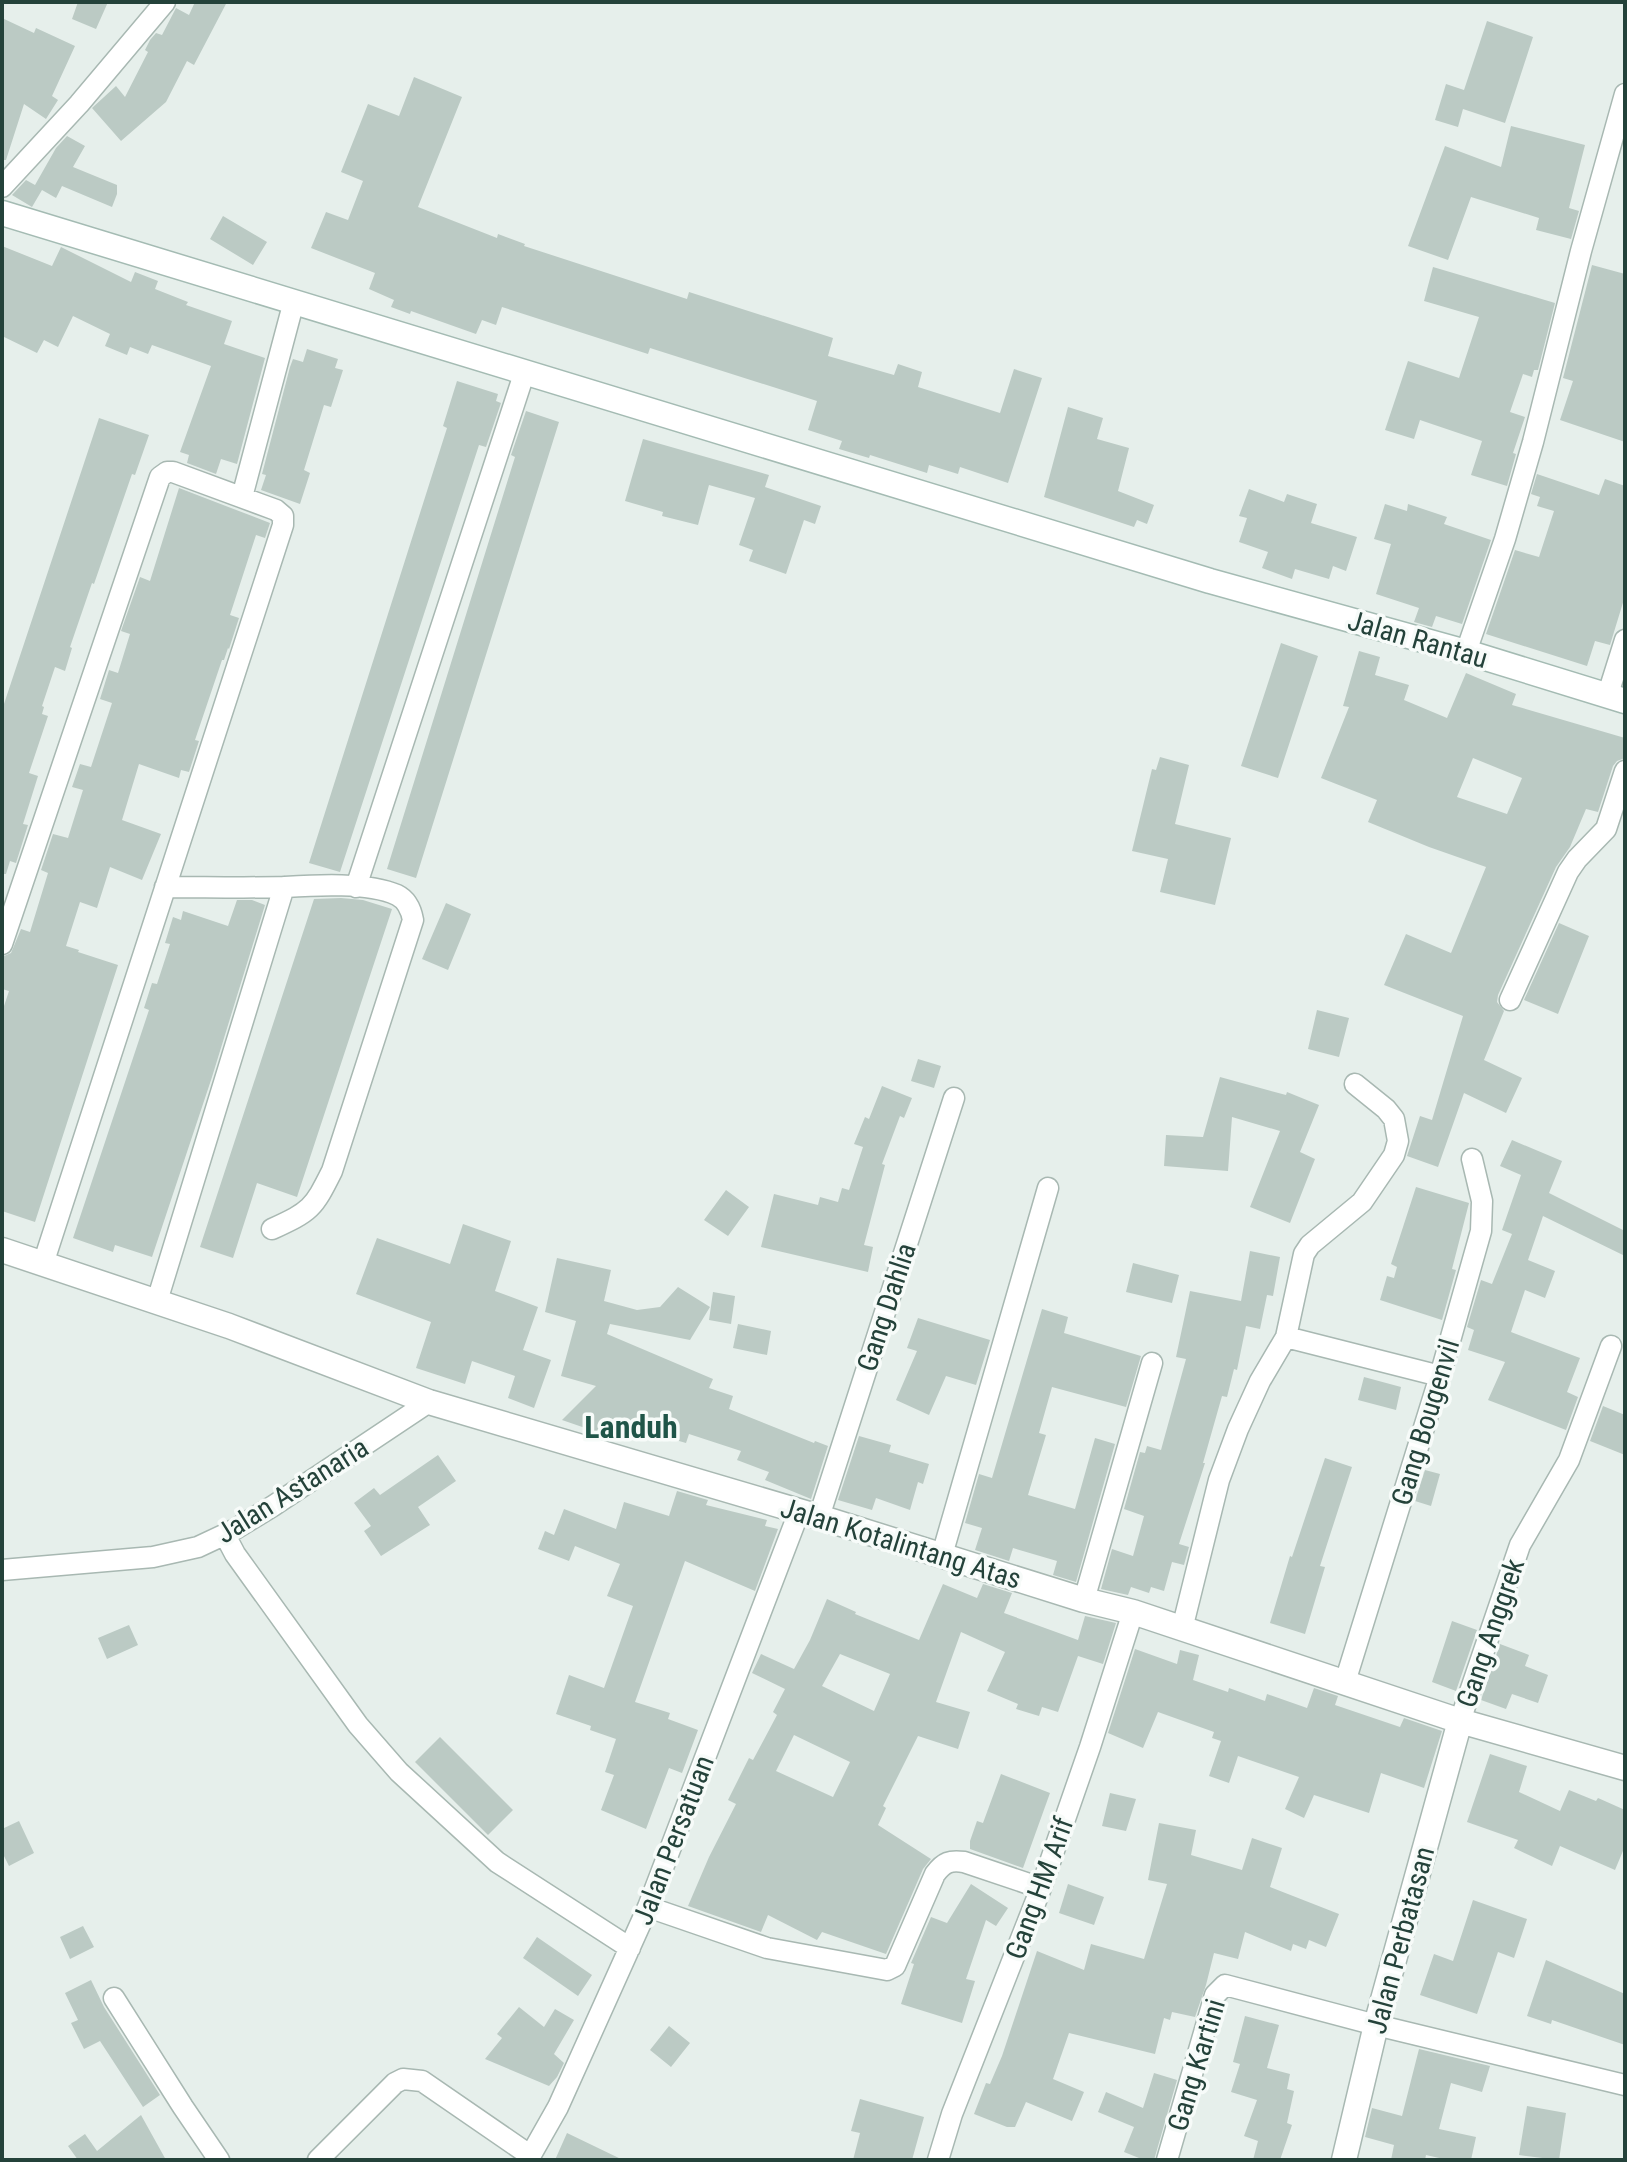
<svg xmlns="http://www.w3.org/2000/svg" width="1627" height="2162" font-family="'Roboto Condensed',sans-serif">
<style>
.building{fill:#bbcac4;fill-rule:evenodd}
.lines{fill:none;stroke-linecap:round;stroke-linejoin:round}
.minor-casing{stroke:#a8b8b2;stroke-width:23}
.tertiary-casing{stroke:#a8b8b2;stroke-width:27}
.secondary-casing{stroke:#a4bbb3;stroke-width:27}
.minor{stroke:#fff;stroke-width:20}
.tertiary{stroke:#fff;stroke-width:24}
.secondary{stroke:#fff;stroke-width:24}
.labels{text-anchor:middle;stroke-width:7;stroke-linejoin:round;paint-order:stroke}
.street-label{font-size:28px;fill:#24423a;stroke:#f7fbf9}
.quarter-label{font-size:32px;font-weight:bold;fill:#1f5548;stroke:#f7fbf9}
</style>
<rect width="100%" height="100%" fill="#e6efeb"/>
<path class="building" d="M78,2H108L96,29L72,19Z
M195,2H227L194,65L187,61L166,102L121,141L92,108L116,86L125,97L148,52L145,50L150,40L156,33L162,35L176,8L189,15Z
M2,18L34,33L36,28L75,46L52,96L58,100L46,119L24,104L6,160H2Z
M1487,21L1533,37L1505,123L1463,109L1458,127L1435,120L1446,84L1464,90Z
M414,77L462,97L418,207L497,238L498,234L525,244L524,246L687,299L689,292L833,338L828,356L894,375L898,364L922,372L918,387L1000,413L1014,369L1042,378L1008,483L960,467L958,474L929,465L927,473L870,455L869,458L839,449L842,441L808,430L817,401L650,348L648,354L502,307L496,325L482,320L476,334L428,317L411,311L410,314L391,307L394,300L369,289L375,273L311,248L326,212L348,220L363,181L341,172L368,104L399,116Z
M1511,126L1585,145L1569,208L1579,211L1571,239L1536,230L1539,218L1471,197L1448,260L1408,246L1445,146L1501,167Z
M67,136L85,146L73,167L117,185V194L112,207L62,186L56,198L42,190L32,207L12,195L26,180L35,185L56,148Z
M223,216L267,242L253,265L210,239Z
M2,246L52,266L61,247L131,282L135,272L158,281L155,289L188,302L186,305L232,321L224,344L265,358L237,464L221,459L216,474L187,463L189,455L180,452L211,366L152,345L148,354L130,347L127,355L105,346L110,334L73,316L58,347L44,340L37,353L2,336Z
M1592,265L1625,274V442L1560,420L1573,381L1563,378Z
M1433,267L1555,303L1538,370H1534L1532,377L1523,374L1510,412L1525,417L1513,453L1516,454L1507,486L1471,475L1482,441L1420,420L1414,439L1385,430L1408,361L1459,378L1479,317L1424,301Z
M307,349L338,359L335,368L343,370L331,407L324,405L304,470L310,473L300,504L261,490L266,475L262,474L290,367L293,359L303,362Z
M457,381L498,394L496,401L501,403L486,447L479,445L340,872L309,863L447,428L443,426Z
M1068,407L1103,418L1097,439L1129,448L1118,491L1154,505L1147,524L1137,520L1134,527L1044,497Z
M526,411L559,422L416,878L387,869L515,457L511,455Z
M99,418L149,435L135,475L132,474L94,584L92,583L70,647L72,648L65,671L55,667L42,706L44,707L42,714L48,716L29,773L38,776L23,824L28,825L16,863L10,861L6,874H2V710Z
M643,439L769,475L765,487L821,506L815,524L804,520L786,574L749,561L753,550L739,545L755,498L709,485L698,525L662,516L663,512L625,501Z
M1537,474L1599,495L1605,479L1625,486V596L1610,645L1595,641L1587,666L1486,634L1515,550L1539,557L1554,511L1537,506L1540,497L1531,494Z
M179,488L270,523L265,538L256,535L230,615L239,618L229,649L228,648L224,660H222L195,740L199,741L189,772L181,770L179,778L139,764L122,820L161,834L142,880L110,867L97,908L80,902L66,946L79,950L78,952L118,965L35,1222L2,1211V1012L9,991L2,989V957L11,953L21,929L30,932L48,873L41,870L53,834L68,838L83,790L72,787L80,764L91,767L112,703L100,699L109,670L118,673L130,634L121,631L140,577L150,581Z
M1249,489L1284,502L1287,494L1317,504L1311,523L1357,537L1346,571L1333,566L1329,579L1295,569L1292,579L1262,568L1268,552L1239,542L1247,518L1239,516Z
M1385,504L1407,511L1408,504L1447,517L1444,524L1491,540L1462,624L1436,616L1432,627L1414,622L1419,608L1376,594L1391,544L1374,539Z
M1281,643L1318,656L1278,778L1241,766Z
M1359,651L1380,657L1375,675L1409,685L1404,700L1447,718L1466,673L1516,694L1512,705L1625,738V758L1617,761L1613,766L1598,812L1586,809L1570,847L1556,867L1498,995L1497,1002L1504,1011L1484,1060L1522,1078L1506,1113L1464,1093L1438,1167L1407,1156L1420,1116L1432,1120L1463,1016L1384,985L1406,934L1451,953L1486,867L1429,847L1368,822L1377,800L1321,778L1349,707L1343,706ZM1473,758L1522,778L1507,814L1457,797Z
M1160,757L1189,765L1175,824L1231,838L1215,905L1160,892L1168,859L1132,851L1152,769L1156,770Z
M341,898L363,900L392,909L297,1197L257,1183L233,1258L200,1247L314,899Z
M237,900H252L265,905L212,1077L152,1257L115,1245L113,1252L73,1238L149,1010L144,1008L152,983L157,984L170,944L165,943L173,917L181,920L183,911L228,926Z
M446,903L471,914L448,970L422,959Z
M1559,923L1589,936L1558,1014L1524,1000Z
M1317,1010L1349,1018L1339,1057L1308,1049Z
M918,1059L941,1066L934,1088L911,1081Z
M1220,1077L1286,1095L1287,1092L1319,1105L1300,1152L1315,1159L1290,1223L1250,1207L1280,1131L1232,1117L1228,1171L1164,1166L1166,1135L1203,1137Z
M882,1086L912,1098L904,1118L900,1116L882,1164L885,1165L864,1245L873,1247L868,1272L761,1247L774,1194L818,1205L820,1197L838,1202L842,1188L849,1190L863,1147L854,1144L865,1117L869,1119Z
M1512,1140L1562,1161L1549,1193L1625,1231V1256L1543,1216L1528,1260L1555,1271L1545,1298L1525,1290L1511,1332L1580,1358L1567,1392L1578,1397L1566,1430L1488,1400L1505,1362L1468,1350L1474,1330L1467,1327L1481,1280L1492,1284L1512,1234L1502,1230L1521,1175L1500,1166Z
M1416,1187L1469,1203L1452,1269L1456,1270L1442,1320L1380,1300L1387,1276L1394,1278L1397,1267L1391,1264Z
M726,1190L749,1207L728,1236L704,1220Z
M463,1224L511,1241L495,1291L538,1307L523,1350L551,1360L534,1408L508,1398L515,1376L472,1361L465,1384L416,1368L431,1322L356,1294L377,1238L450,1264Z
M1250,1251L1280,1257L1273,1296L1267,1295L1260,1329L1246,1326L1237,1370L1234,1369L1227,1397L1222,1396L1203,1463H1205L1179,1544L1189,1547L1184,1565L1172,1562L1164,1591L1151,1587L1149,1593L1131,1587L1128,1595L1101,1589L1112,1549L1133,1556L1144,1516L1124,1509L1140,1452L1145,1453L1147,1446L1161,1450L1186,1359L1176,1357L1190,1291L1241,1301Z
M557,1258L611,1270L604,1301L637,1310L660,1307L678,1287L710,1307L690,1340L610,1324L607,1334L713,1379L709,1388L733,1396L729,1409L814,1443L815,1441L828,1446L811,1499L765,1480L769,1472L737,1460L741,1451L689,1434L686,1443L634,1428L620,1440L562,1420L596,1386L561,1376L576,1321L545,1312Z
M1133,1263L1179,1275L1172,1303L1126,1292Z
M713,1292L735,1296L731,1324L709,1320Z
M1042,1309L1068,1317L1064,1333L1141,1356L1126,1407L1052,1387L1039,1433L1046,1435L1028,1495L1075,1509L1095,1438L1115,1444L1076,1582L1053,1575L1057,1561L1013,1548L1009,1561L975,1550L982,1528L965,1523L979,1474L992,1478Z
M918,1318L990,1340L976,1385L946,1376L929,1415L896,1400L917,1351L907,1348Z
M738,1324L771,1331L767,1355L733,1348Z
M1364,1377L1401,1387L1396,1410L1358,1400Z
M1603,1406L1625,1415V1455L1590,1441Z
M859,1436L891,1445L889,1452L929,1464L923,1484L918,1482L910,1510L876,1498L872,1510L838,1500Z
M438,1455L456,1481L418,1507L430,1525L381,1556L364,1531L371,1526L354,1503L374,1488L380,1495Z
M1325,1458L1352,1467L1320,1566L1325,1567L1305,1634L1270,1623L1290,1556L1292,1557Z
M1425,1470L1440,1474L1431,1506L1415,1501Z
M677,1491L708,1500L706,1505L767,1520L765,1526L778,1529L755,1591L685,1561L635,1702L670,1713L668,1719L698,1730L682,1773L669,1768L646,1829L601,1810L614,1775L605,1772L616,1739L590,1730L591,1726L556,1714L569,1675L604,1688L633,1606L607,1596L620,1564L575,1546L569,1561L538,1549L545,1531L554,1535L564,1509L616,1529L624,1502L669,1516Z
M943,1584L977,1598L983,1584L1012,1593L1004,1613L1078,1640L1085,1616L1116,1623L1103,1664L1078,1656L1058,1712L1042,1707L1039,1716L1016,1709L1018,1704L987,1691L1005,1652L961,1632L936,1702L970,1712L958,1749L918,1736L883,1806L886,1808L878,1825L931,1859L923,1869L886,1954L822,1932L817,1940L768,1915L761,1932L688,1906L709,1857L736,1804L728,1800L749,1758L753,1760L777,1715L773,1712L785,1689L752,1673L761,1654L794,1669L810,1640L827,1599L856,1612L855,1614L919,1640ZM840,1654L890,1674L874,1711L822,1686ZM794,1735L850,1762L833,1797L776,1771Z
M1452,1621L1477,1630L1456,1691L1432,1682Z
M129,1625L138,1645L107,1659L98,1638Z
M1500,1644L1529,1655L1525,1666L1548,1675L1538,1703L1512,1694L1506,1709L1481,1700Z
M1135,1649L1177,1664L1180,1650L1199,1655L1193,1680L1228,1692L1229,1688L1265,1701L1267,1694L1307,1708L1314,1688L1338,1696L1335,1705L1400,1727L1404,1718L1442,1731L1424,1788L1381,1773L1369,1813L1314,1795L1304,1818L1285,1809L1299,1777L1238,1756L1229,1783L1209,1776L1221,1741L1212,1738L1214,1732L1158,1712L1143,1748L1108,1733Z
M440,1737L513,1810L488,1835L415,1762Z
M1490,1754L1527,1766L1519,1792L1560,1811L1569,1790L1596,1801L1598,1798L1625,1810V1846L1615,1870L1560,1846L1552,1866L1514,1848L1518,1840L1467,1822Z
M1001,1774L1050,1793L1023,1868L970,1849V1841L977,1821L983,1823Z
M1110,1793L1136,1799L1126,1831L1102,1826Z
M19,1821L34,1853L9,1866L2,1852V1829Z
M1159,1823L1196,1830L1191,1855L1242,1870L1252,1838L1282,1848L1270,1887L1339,1914L1326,1947L1309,1940L1306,1949L1293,1944L1291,1951L1245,1932L1238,1959L1214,1953L1206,1985L1195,2017L1172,2012L1170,2020L1164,2018L1155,2054L1069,2033L1053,2079L1084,2092L1072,2121L1026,2102L1015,2127H1007L974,2114L986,2083L990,2084L1002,2056L1037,1951L1084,1970L1091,1944L1144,1959L1167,1884L1148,1880Z
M971,1884L1008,1908L996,1926L986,1920L966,1979L975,1981L962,2023L901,2004L914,1964L911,1963L931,1917L947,1923Z
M1068,1884L1104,1897L1094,1925L1059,1913Z
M1473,1900L1527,1919L1514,1958L1498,1952L1477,2014L1420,1995L1434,1954L1453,1961Z
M83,1926L94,1947L70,1959L60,1937Z
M537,1937L592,1975L578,1996L523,1958Z
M1546,1960L1625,1994V2045L1552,2020L1551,2024L1527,2016Z
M91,1980L104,2007L160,2095L143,2107L100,2041L84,2049L71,2023L78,2020L65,1993Z
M519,2007L544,2027L555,2009L574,2020L554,2054L564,2063L557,2077L549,2086L485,2059L502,2038L497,2034Z
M1245,2016L1279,2025L1267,2068L1290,2074L1287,2089L1294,2091L1287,2123L1292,2125L1280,2160H1253L1258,2141L1244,2136L1257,2100L1231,2092L1240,2064L1233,2062Z
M669,2026L690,2043L671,2067L650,2050Z
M1419,2049L1490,2066L1482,2092L1451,2083L1439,2129L1476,2137L1471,2160H1448L1426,2155L1425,2160H1391L1394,2145L1365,2137L1372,2108L1402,2116Z
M1154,2073L1177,2080L1154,2160H1144L1124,2152L1134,2127L1098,2112L1106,2092L1143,2108Z
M860,2099L924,2117L912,2160H853L860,2133L851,2131Z
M1527,2106L1566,2113L1559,2160L1519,2155Z
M141,2115L166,2160H78L68,2146L85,2134L97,2151Z
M567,2133L623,2160H555Z"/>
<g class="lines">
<defs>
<path id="minor" d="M2,187L79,104L165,2
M242,497L294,301
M1466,652L1505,539L1533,442L1581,251L1625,94
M1608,694L1625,640
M165,887C205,887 245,888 285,887C316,885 368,882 397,895C407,900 411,909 413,920L332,1171C313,1209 311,1211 272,1229
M356,887L525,371
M2,944L160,477L167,472H173L276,510L283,516V525L43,1264
M1510,1000L1568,872L1577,859L1606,829L1625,771
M157,1301L284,887
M1286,1337L1440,1376
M819,1517L954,1098
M225,1535L235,1554L358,1725L399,1772L497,1862L630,1948
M942,1555L1048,1188
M2,1570L153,1557L198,1547L232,1531L273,1506L429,1402
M1084,1600L1152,1363
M1182,1629L1219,1480L1238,1429L1260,1381L1286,1337L1304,1254L1310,1245L1362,1202L1394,1155L1398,1141L1394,1119L1386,1109L1355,1084
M1345,1682L1440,1376L1481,1231L1482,1201L1472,1159
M1460,1721L1520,1545L1569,1460L1611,1346
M648,1907L767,1948L887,1970L895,1966L935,1874C944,1862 950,1860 964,1862L1041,1888
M114,1998L183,2107L219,2160
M318,2160L395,2083L403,2079L422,2081L531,2156
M528,2160L558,2107L648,1907L799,1512
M938,2160L952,2114L1041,1888L1090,1747L1133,1612
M1167,2160L1215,1995L1225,1985L1376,2025L1625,2085"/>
<path id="tertiary" d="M2,1250L229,1326L429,1402L819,1517L1084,1600L1133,1612L1460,1721L1625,1768
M1344,2160L1376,2025L1460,1721"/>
<path id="secondary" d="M2,213L1210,581L1466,652L1625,701"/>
</defs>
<use href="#minor" class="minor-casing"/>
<use href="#tertiary" class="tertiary-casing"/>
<use href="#secondary" class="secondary-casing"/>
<use href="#minor" class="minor"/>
<use href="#tertiary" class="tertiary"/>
<use href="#secondary" class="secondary"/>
</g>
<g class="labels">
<g class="street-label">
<text transform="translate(1418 639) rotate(16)" y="10">Jalan Rantau</text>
<text transform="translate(886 1307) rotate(-72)" y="10">Gang Dahlia</text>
<text transform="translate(1425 1422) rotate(-73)" y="10">Gang Bougenvil</text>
<text transform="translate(292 1490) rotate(-32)" y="10">Jalan Astanaria</text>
<text transform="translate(901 1543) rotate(17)" y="10">Jalan Kotalintang Atas</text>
<text transform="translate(1490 1633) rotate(-71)" y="10">Gang Anggrek</text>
<text transform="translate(673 1840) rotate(-69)" y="10">Jalan Persatuan</text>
<text transform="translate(1039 1888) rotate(-70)" y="10">Gang HM Arif</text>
<text transform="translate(1400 1940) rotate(-75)" y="10">Jalan Perbatasan</text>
<text transform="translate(1196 2065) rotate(-73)" y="10">Gang Kartini</text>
</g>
<g class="quarter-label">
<text x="631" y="1438">Landuh</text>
</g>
</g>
<rect width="1627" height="2162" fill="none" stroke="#24423a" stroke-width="8"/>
</svg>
